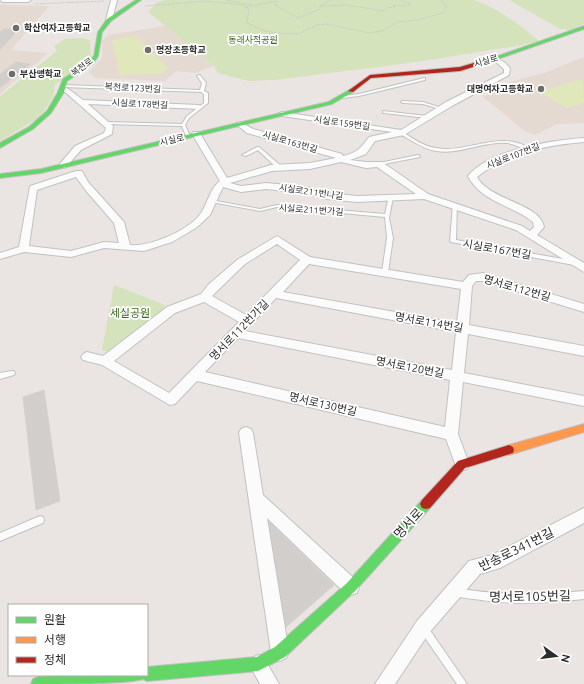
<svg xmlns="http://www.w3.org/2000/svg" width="584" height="684" font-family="Ubuntu,'Noto Sans KR',sans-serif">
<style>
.education{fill:#e4dad1}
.green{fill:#d5e3bc}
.pitch{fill:#e0e7ba}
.building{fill:#d1cecb;stroke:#d5d1ce}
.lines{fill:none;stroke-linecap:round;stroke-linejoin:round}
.lane-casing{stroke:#c2c1c1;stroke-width:2}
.street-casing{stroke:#c2c1c1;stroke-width:2}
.fast-casing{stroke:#c2c1c1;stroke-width:2}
.slow-casing{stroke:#c2c1c1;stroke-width:2}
.jam-casing{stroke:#c2c1c1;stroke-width:2}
.path{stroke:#c7c7c6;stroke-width:1;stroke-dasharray:1.5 1;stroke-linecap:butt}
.lane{fill:#fcfbfb;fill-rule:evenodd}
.street{fill:#fcfbfb;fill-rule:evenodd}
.fast{fill:#63d668;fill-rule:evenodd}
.slow{fill:#ff974d;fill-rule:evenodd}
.jam{fill:#b3261e;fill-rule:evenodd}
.poi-dot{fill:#6e6d6c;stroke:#fff;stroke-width:1.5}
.labels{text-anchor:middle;stroke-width:3.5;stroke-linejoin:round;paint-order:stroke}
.far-poi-label{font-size:9px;font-weight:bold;fill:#2c2c2c;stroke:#fff;text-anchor:start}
.far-park-label{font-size:9px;fill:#3d681d;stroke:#fff}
.far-street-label{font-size:9px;fill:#2c2c2c;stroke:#fff}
.street-label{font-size:11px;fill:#2c2c2c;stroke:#fff}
.park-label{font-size:11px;fill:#3d681d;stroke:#fff}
.near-street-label{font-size:13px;fill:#2c2c2c;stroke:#fff}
</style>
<rect width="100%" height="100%" fill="#eae5e2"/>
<path class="education" d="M0,5L49,6L11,50L48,53L0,94Z
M165,26L214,66L195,73L176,71L165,81L94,78L89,72L102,58V41L108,35Z
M584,57V123L557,124L535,135L526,132L483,97L513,81L544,73Z"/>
<path class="green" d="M165,0H474C499,9 519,24 539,41C519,47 499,48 479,52C411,64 343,71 275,80L248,81L218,73L214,66L148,12L157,2Z
M509,0H584V24L569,30L560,29Z
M82,38L90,40L91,58L55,85L53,97L40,117L0,141V96L57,51L54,46L65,39Z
M114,285L165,305L163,313L110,352L102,350Z"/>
<path class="pitch" d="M135,36L169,68L161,74L120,75L112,40Z
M583,79L584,103L567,108L538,92Z"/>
<path class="building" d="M4,29H19L0,50V32Z
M16,62L30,64L0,88V74Z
M44,390L60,501L36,510L23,397Z
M269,522L334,585L286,627Z"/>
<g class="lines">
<defs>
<path id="lane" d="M199,75H200L206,83L204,91L208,93V103L189,118L185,125L190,136L188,137L186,136L182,126L106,124L104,123L106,122L182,124L187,116L204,103V94L201,92L63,87L61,86L63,85L200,90L202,83L197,76Z
M424,78H425V80L359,96L343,98L341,97L343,96L359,94Z
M402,101L423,102L445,109L443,110L423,104L403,103L401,102Z
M383,111L427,116L429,117L427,118L384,113H383Z
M400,132H402C413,138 424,147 436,148C467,154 502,129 530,149L528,150C521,148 515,144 507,143C483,141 460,155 436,151C423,149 411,140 400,134Z
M257,147H259L281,166V168H277L258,150L246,156L242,155Z
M418,155L420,156V157L379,165L377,164L379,163Z
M389,196H391L393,197L389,218L393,238L388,272L385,274L382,272L387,238L385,217L277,207L260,211L211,202L209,201L211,200L260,209L277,205L385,214Z
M453,204H455L457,205L456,240L574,261L577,263L574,265L451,242L450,241Z
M12,371H14L15,373L14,375L0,379V373Z
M40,516L43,517L44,520L43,523L0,541V533Z
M457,588C500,596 541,595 584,591V599C550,603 516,605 481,600C473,599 462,598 454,595L453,592L454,589Z
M424,625L427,626L467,684H457L421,632L420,629L421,626Z"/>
<path id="street" d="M0,0H31L28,2H3Z
M111,0H117L112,20L109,22L106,20Z
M495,57L504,62L510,68L509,75L452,106L404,135L375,141L366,154L350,160L366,162H382L428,194L522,226L530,231L534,227L533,222C512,205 481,202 468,176C489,150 552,140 584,138V142C546,145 507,153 477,177C490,201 540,203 544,227L537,235L584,263V272L516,230L424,199L357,202L327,199L305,193L266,189L241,192L223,187L210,215L196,228L172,242L144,251L104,248L71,257L24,252L0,259V253L19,247L30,186L76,171H82L88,182L124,222L130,245C150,247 190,230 201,213C208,203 210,188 220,181L192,134L193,132H199L227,178L271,165L310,163L336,158L247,133L236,124L240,122L253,129L342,154L343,156C357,153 361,148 369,137L392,132L282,116L278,114L282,112L401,130L446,102L504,73V69L492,59ZM341,162L366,168L377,167L416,194L357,196L328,193L306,187L287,185L266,183L241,186L230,183L272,171L310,169ZM76,177L87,192L114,223L119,243L104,242L71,251L29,246L37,190Z
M67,88L83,100L199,105L203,107L199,109L88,104L113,126L112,134L81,150L66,167L63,168L59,165L75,146L104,133L106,128L65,92L58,91Z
M277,236L310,257L463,282L469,275L483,273L584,304V312L483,281H476L472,286L469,325L584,346V356L468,334L464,373L584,396V406L463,382L458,434L469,464L467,469L462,470L457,469L446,439L197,381L175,404L170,405L102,365L83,360L81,357L83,354L87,352L103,356L167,307L201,294L209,284L237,260ZM277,244L300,260L246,315L212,296L245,264ZM309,264L461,289L457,323L283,292ZM276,298L456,332L452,370L245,331ZM204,302L239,322L169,393L114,361L175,313ZM238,338L450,380L445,427L205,372Z
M246,427L251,429L253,433L263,495L357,581L359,587L357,593L351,595L345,593L267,518L289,652L286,658L280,661L274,658L271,652L239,433L241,429Z
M584,508V523L500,568L480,574L429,633L395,684H375L417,621L469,561L492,555Z
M258,655L264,658L279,684H260L249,664L252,658Z"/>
<path id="fast" d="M136,0H141L111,21L102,32L98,56L93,64L67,81L64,92L51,113L33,129L0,148V143L29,127L47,111L58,92L63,79L89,62L94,56L98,32L107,19Z
M584,26V29L486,63L481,62Z
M351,89L354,91L353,92L332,104L41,173L0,178V174L41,169L328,102Z
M426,499L430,500L432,504L430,508L355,591L285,657L258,671L147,681L143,679C129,684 52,684 31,684L33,679L38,677L62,675H147V667L257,657L275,647L347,583L422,500Z"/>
<path id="slow" d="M584,424V432L509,455L505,453L504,450L505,447L509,445Z"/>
<path id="jam" d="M484,60L487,62L486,63L460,71L371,78L353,92L348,91L370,75L460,67Z
M509,445L513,447L514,450L513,453L465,468L430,508L426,509L422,508L420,504L422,500L458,461Z"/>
</defs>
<use href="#lane" class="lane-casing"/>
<use href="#street" class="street-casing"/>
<use href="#fast" class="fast-casing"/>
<use href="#slow" class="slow-casing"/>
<use href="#jam" class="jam-casing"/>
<path class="path" d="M226,0L252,5
M35,4L105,1
M146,6L205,1L244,5L249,9L247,23L264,31L277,33L298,34L317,25L326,24L369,33L382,31L397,22L417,20L443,13L447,7L441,0
M320,6L347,5L384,11L387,8L395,7L393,5L406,6L410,4L401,0
M247,7L276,1L278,2L275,5L298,18L320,9V6L330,0"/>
<use href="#lane" class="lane"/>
<use href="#street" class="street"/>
<use href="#fast" class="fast"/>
<use href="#slow" class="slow"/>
<use href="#jam" class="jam"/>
</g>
<g class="poi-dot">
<circle cx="16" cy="28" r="4"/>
<circle cx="148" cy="50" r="4"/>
<circle cx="12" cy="74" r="4"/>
<circle cx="541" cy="89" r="4"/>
</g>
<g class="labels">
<g class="far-poi-label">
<text x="24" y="31">학산여자고등학교</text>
<text x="156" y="53">명장초등학교</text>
<text x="20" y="77">부산맹학교</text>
<text x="533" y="92" text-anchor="end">대명여자고등학교</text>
</g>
<g class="far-park-label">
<text x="253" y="43">동래사적공원</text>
</g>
<g class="far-street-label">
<text transform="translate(486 61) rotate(-16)" y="3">시실로</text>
<text transform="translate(82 67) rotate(-37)" y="3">복천로</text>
<text transform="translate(133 88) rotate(3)" y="3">복천로123번길</text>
<text transform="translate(140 104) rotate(3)" y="3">시실로178번길</text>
<text transform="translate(342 123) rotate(8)" y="3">시실로159번길</text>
<text transform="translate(172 140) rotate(-13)" y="3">시실로</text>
<text transform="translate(290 142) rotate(16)" y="3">시실로163번길</text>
<text transform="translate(513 156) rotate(-21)" y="3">시실로107번길</text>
<text transform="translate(311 192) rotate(8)" y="3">시실로211번나길</text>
<text transform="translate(311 210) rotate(4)" y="3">시실로211번가길</text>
</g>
<g class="street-label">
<text transform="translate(497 249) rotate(10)" y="4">시실로167번길</text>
<text transform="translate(517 288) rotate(16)" y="4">명서로112번길</text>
<text transform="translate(429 322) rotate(10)" y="4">명서로114번길</text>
<text transform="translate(239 330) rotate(-46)" y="4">명서로112번가길</text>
<text transform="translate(410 367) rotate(11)" y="4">명서로120번길</text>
<text transform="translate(323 404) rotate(13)" y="4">명서로130번길</text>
</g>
<g class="park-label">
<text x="130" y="317">세실공원</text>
</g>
<g class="near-street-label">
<text transform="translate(408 523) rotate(-48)" y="5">명서로</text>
<text transform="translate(516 549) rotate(-26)" y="5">반송로341번길</text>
<text transform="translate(530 596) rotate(-1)" y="5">명서로105번길</text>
</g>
</g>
<rect x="8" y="604" width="140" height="72" fill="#ffffff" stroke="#ababab"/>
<rect x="16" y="617" width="20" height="6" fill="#63d668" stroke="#ababab"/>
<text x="44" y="624" font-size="12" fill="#2c2c2c">원활</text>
<rect x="16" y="637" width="20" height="6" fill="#ff974d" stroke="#ababab"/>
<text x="44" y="644" font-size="12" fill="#2c2c2c">서행</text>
<rect x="16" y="657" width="20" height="6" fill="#b3261e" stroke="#ababab"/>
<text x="44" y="664" font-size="12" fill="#2c2c2c">정체</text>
<g transform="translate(556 656) rotate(104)" stroke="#ffffff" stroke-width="3" paint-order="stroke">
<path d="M0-3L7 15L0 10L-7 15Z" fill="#2c2c2c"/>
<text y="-6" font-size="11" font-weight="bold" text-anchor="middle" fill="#2c2c2c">N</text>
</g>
</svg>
